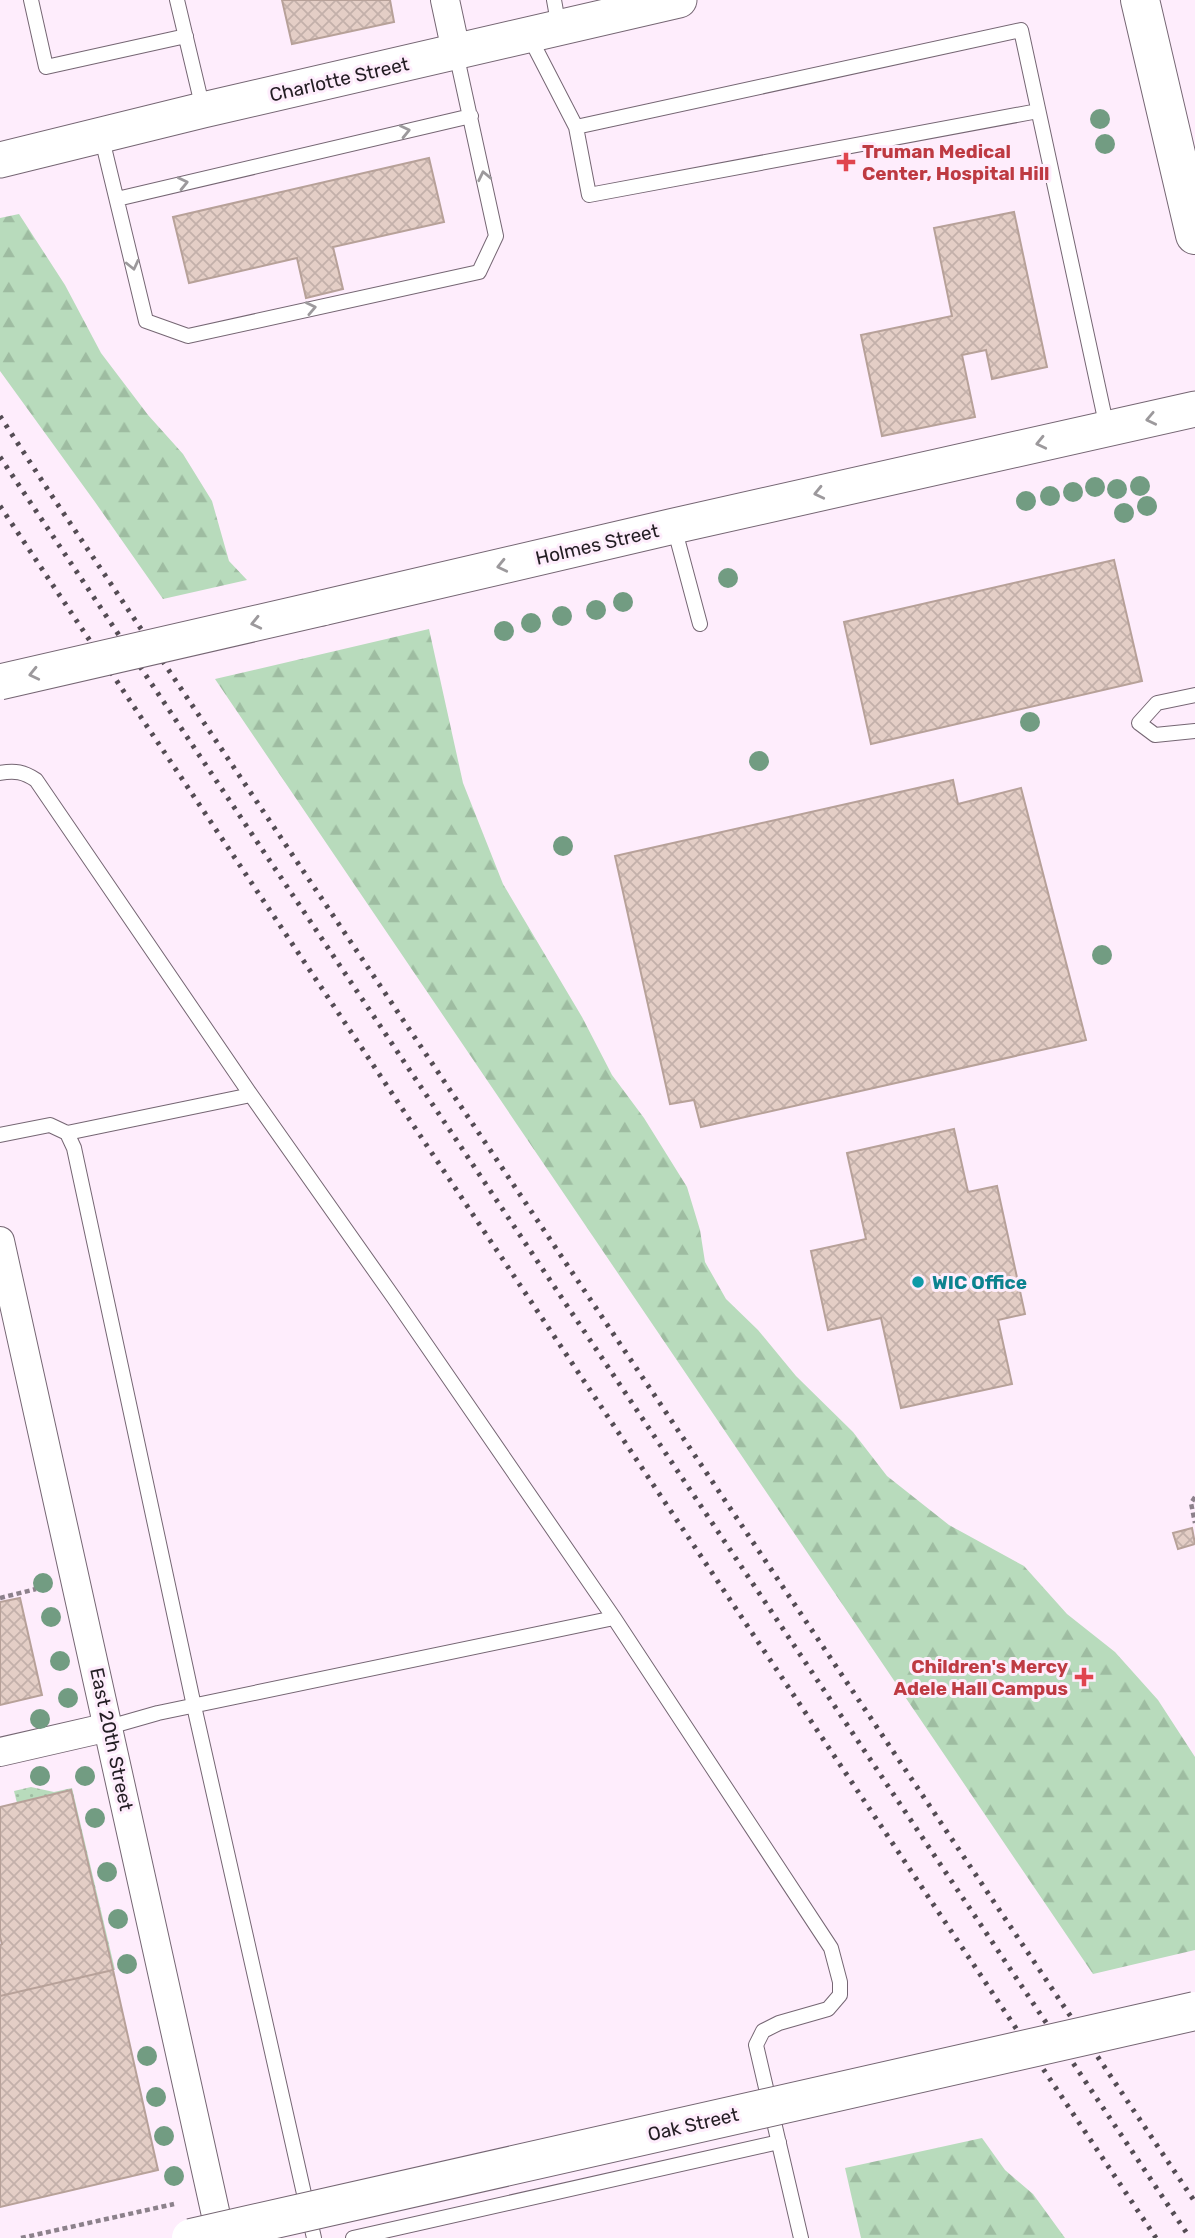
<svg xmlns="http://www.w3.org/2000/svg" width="1195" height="2238" font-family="Rubik,sans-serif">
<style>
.grass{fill:url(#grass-dots)}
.forest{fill:url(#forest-firs)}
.building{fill:url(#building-cross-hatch);stroke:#b7a199;stroke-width:2}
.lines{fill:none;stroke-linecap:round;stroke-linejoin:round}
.service-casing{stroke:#756673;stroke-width:16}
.minor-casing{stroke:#756673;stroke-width:30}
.tertiary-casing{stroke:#756673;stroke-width:37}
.secondary-casing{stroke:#756673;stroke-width:40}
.path{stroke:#8c818b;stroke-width:4.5;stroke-dasharray:5 3.5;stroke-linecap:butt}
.service{stroke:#fff;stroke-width:14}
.minor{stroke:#fff;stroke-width:28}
.tertiary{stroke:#fff;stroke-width:35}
.secondary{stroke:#fff;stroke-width:38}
.rail{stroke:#544c54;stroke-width:5;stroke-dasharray:3.5 7;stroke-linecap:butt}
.tertiary-bridge-casing{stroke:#756673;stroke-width:37;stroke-linecap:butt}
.secondary-bridge-casing{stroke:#756673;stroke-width:40;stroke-linecap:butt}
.path-bridge{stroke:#8c818b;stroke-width:4.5;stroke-dasharray:5 3.5;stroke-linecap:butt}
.tertiary-bridge{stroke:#fff;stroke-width:35}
.secondary-bridge{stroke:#fff;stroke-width:38}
.tree{fill:#729c82}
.oneway{stroke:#9c999c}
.health-dot{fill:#e0444e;stroke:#feedfc;stroke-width:2.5}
.culture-dot{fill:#0f9aa8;stroke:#feedfc;stroke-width:2.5}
.labels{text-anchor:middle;stroke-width:6;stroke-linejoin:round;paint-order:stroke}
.street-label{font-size:19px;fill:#231d23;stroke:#feedfc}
.health-label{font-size:19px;font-weight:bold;fill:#be3a42;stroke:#feedfc;text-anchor:start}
.culture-label{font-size:19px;font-weight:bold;fill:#0d838f;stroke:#feedfc;text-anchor:start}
</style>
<defs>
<pattern id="grass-dots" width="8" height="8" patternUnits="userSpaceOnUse" patternTransform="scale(1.75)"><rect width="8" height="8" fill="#b8dbbc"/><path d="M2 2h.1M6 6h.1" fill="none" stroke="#9ebca1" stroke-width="1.8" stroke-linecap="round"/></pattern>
<pattern id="forest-firs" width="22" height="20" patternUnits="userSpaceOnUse" patternTransform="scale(1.75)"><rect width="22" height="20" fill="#b8dbbc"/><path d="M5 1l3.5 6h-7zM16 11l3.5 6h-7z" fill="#9ebca1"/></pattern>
<pattern id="building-cross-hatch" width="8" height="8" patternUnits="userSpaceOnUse" patternTransform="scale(1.75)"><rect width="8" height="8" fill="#e4cec6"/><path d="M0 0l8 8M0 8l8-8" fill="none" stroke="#c3b0aa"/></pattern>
</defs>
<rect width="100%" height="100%" fill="#feedfc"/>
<path class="grass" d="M31,1787L54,1792L72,1788L115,1970H113L71,1791L17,1803L14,1791Z"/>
<path class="forest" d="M19,214L65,285L101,353L148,415L183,454L212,501L229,561L247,580L163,599L95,502L0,371V218Z
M429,629L463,783L503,884L582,1017L612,1075L644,1118L687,1187L700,1230L705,1262L726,1299L758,1330L796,1376L853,1432L887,1476L949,1525L1024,1566L1067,1614L1115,1652L1158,1700L1195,1757V1950L1093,1974L215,679Z
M982,2138L1005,2170L1033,2194L1065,2238H861L845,2168Z"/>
<path class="building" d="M282,0H390L394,22L292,44Z
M429,158L444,222L333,247L343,289L306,298L297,258L189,283L173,217Z
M1014,212L1047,367L992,379L986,350L962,355L975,417L882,436L861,335L952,316L934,228Z
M1114,560L1142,681L871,744L844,622Z
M953,780L958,804L1021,788L1086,1040L701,1127L694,1100L670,1104L615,856Z
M954,1129L968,1192L997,1186L1025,1314L998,1320L1012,1384L901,1408L881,1318L828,1330L811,1251L866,1239L847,1153Z
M1192,1528L1195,1544L1178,1549L1173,1533Z
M20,1598L42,1695L0,1705V1602Z
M71,1790L113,1970L0,1996V1945L2,1944L0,1937V1807Z
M113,1970L158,2170L0,2207V1996Z"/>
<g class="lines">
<defs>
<path id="service" d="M31,0L46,67L186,36
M177,0L203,109
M554,0L559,28
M529,36L576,127
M1038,111L589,195L576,127L1021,30L1107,428
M101,135L146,321L188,336L479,272L496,236L456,53
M117,199L471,116
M674,527L700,624
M1195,695L1157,703L1139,723L1155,735L1195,731
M0,773C15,770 24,772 36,780L251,1095L394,1298L614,1618L831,1948L840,1982V1995L828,2009L779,2023L763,2031L756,2045L801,2238
M67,1133L251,1095
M0,1135L50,1125L67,1133L74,1148L194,1706L314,2238
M109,1727L158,1713L614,1618
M353,2238L779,2142"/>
<path id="minor" d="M445,0L456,51
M0,1241L221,2238
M0,1752L109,1727"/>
<path id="tertiary" d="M0,160L203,110L679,0
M322,608L674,526L1195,409"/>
<path id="secondary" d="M1140,0L1195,235"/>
</defs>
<use href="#service" class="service-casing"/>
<use href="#minor" class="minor-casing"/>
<use href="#tertiary" class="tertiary-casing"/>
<use href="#secondary" class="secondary-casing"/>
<path class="path" d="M1195,1497L1191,1503L1195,1523
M0,1598L36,1589
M21,2238L120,2216"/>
<use href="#service" class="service"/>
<use href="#minor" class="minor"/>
<use href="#tertiary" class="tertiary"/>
<use href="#secondary" class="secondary"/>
<path class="rail" d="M0,416L52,496L1195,2202
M0,457L1190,2238
M0,506L1156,2238"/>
<defs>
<path id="tertiary-bridge" d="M0,682L322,608"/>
<path id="secondary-bridge" d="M191,2238L1195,2011"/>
</defs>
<use href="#tertiary-bridge" class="tertiary-bridge-casing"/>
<use href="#secondary-bridge" class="secondary-bridge-casing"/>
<path class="path-bridge" d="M120,2216L174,2204"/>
<use href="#tertiary-bridge" class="tertiary-bridge"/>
<use href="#secondary-bridge" class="secondary-bridge"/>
</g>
<g class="tree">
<circle cx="1100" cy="119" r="10"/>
<circle cx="1105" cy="144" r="10"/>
<circle cx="1140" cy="486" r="10"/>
<circle cx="1095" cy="487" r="10"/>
<circle cx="1117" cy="489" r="10"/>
<circle cx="1073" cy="492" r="10"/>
<circle cx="1050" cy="496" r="10"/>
<circle cx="1026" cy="501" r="10"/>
<circle cx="1147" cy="506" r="10"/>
<circle cx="1124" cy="513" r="10"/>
<circle cx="728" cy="578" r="10"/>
<circle cx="623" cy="602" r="10"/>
<circle cx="596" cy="610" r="10"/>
<circle cx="562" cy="616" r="10"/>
<circle cx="531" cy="623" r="10"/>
<circle cx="504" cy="631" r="10"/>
<circle cx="1030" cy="722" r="10"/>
<circle cx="759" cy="761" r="10"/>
<circle cx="563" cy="846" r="10"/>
<circle cx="1102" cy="955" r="10"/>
<circle cx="43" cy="1583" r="10"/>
<circle cx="51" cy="1617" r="10"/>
<circle cx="60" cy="1661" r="10"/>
<circle cx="68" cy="1698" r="10"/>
<circle cx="40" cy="1719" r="10"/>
<circle cx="40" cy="1776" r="10"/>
<circle cx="85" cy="1776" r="10"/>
<circle cx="95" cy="1818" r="10"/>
<circle cx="107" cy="1872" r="10"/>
<circle cx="118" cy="1919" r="10"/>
<circle cx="127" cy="1964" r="10"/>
<circle cx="147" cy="2056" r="10"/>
<circle cx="156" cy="2097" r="10"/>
<circle cx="164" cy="2136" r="10"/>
<circle cx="174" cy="2176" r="10"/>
</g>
<defs><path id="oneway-chevron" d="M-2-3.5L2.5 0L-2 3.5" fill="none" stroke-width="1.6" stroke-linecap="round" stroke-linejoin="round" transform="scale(1.75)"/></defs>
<g class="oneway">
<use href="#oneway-chevron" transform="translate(405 131) rotate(-13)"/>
<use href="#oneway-chevron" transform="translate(484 176) rotate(-102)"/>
<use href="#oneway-chevron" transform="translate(183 183) rotate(-13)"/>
<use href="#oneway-chevron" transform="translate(133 265) rotate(77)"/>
<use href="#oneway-chevron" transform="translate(311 308) rotate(-12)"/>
<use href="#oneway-chevron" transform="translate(1151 419) rotate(168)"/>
<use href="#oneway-chevron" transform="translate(1041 443) rotate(167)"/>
<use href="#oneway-chevron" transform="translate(819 493) rotate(167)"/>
<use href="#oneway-chevron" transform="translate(502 566) rotate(167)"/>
<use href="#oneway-chevron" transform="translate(256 623) rotate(167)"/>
<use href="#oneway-chevron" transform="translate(34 674) rotate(167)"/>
</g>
<g class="health-dot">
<path d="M842.5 151.5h7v7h7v7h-7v7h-7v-7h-7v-7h7z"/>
<path d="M1080.5 1666.5h7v7h7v7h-7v7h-7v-7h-7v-7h7z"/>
</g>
<circle class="culture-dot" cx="918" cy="1282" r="7"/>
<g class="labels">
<g class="street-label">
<text transform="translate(339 79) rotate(-13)" y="7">Charlotte Street</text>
<text transform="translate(597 544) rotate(-13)" y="7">Holmes Street</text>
<text transform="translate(112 1739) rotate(78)" y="7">East 20th Street</text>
<text transform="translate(693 2124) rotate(-13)" y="7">Oak Street</text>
</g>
<g class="health-label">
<text x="862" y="158">Truman Medical<tspan x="862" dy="22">Center, Hospital Hill</tspan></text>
<text x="1068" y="1673" text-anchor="end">Children's Mercy<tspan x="1068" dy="22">Adele Hall Campus</tspan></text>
</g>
<g class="culture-label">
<text x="932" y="1289">WIC Office</text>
</g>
</g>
</svg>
